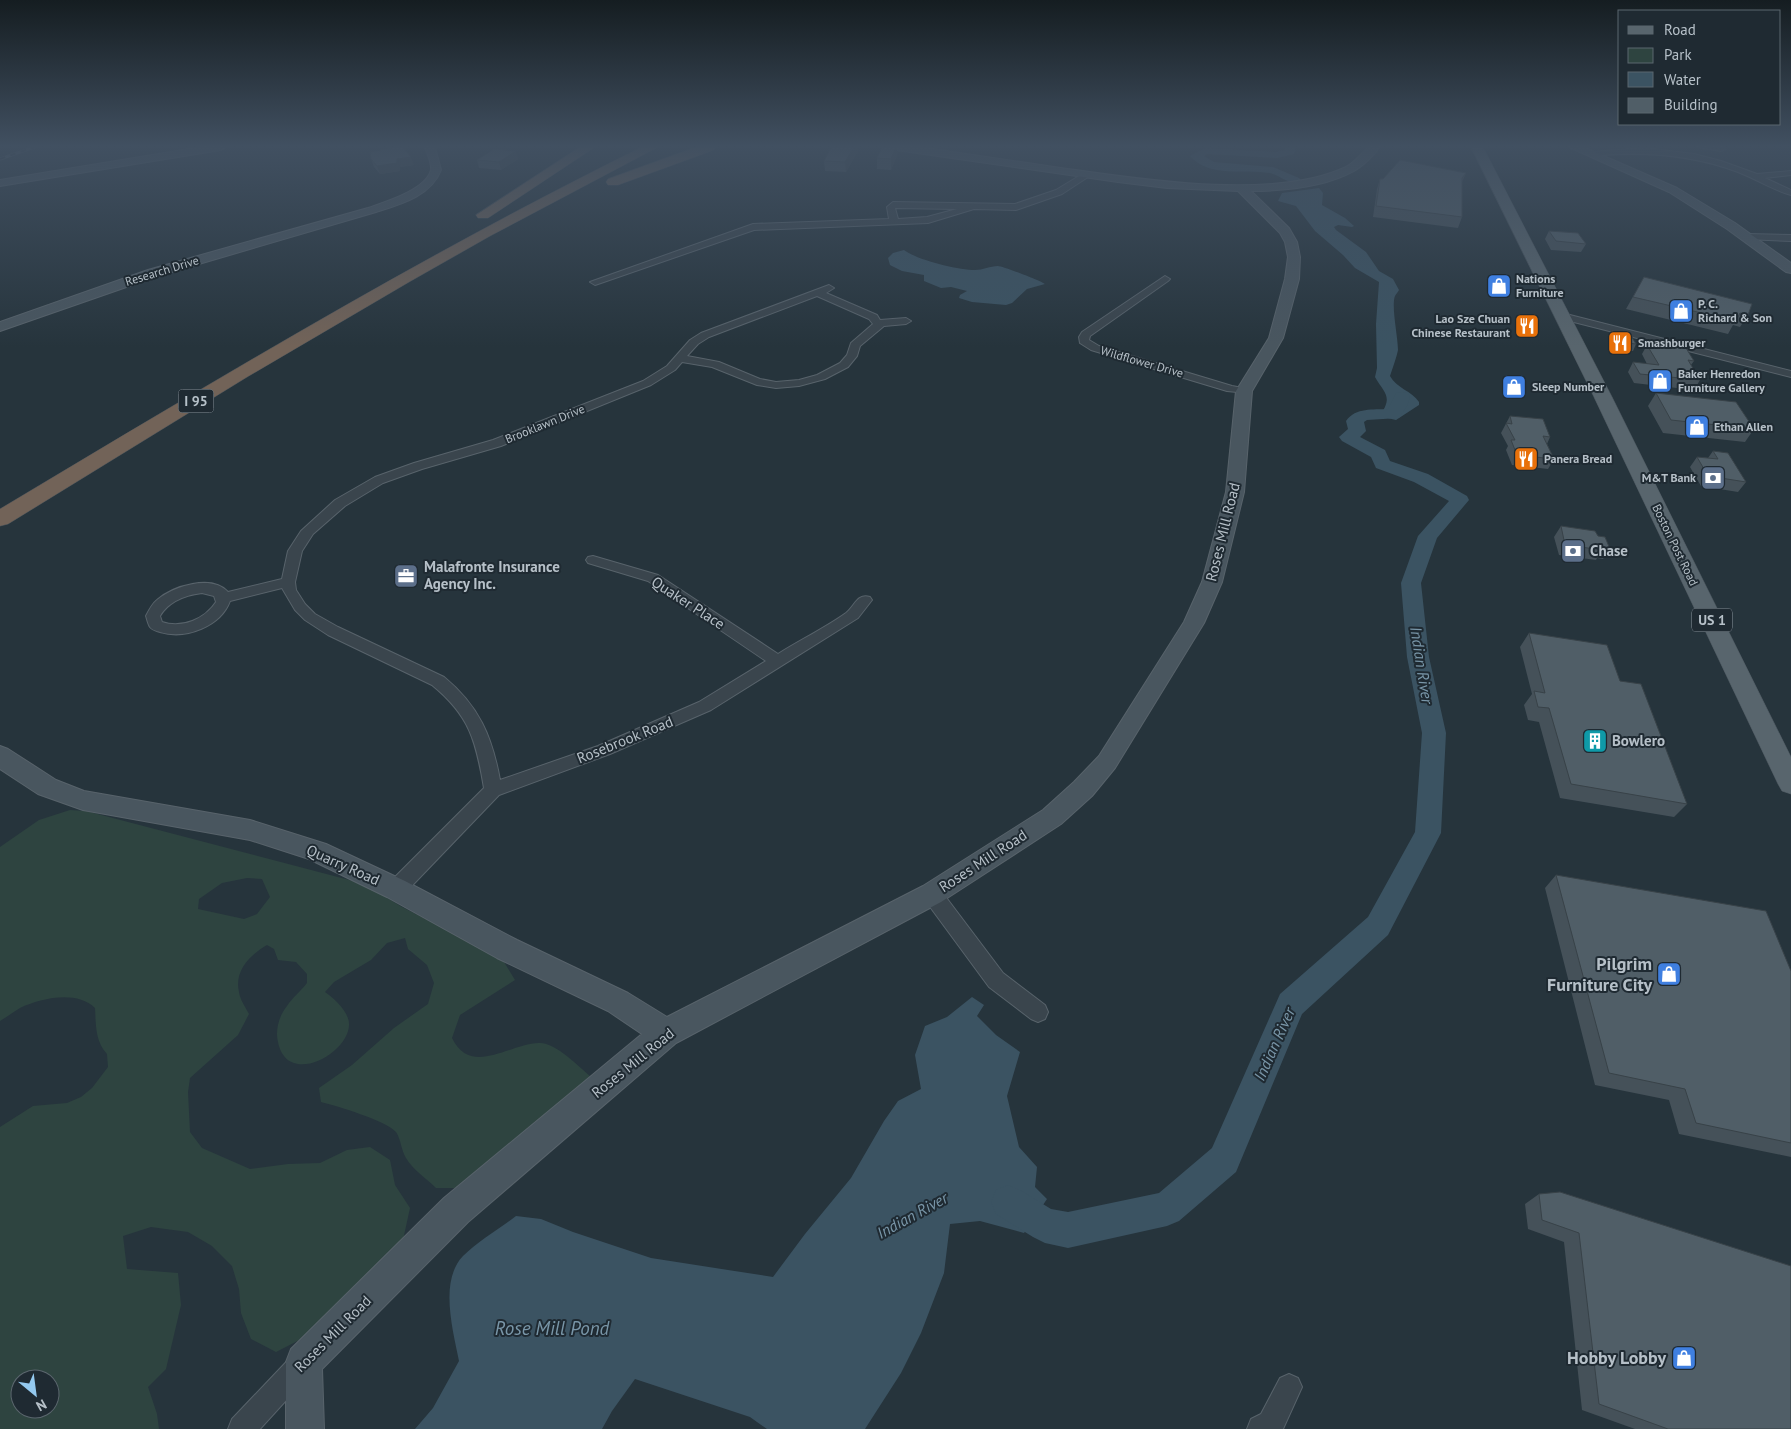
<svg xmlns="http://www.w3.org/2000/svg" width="1791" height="1429" font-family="'PT Sans',sans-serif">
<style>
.green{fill:#2e4440;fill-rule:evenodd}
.water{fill:#3b5362}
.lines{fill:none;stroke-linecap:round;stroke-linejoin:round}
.river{fill:#3b5362;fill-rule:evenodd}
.street-casing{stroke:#58636b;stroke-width:2}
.secondary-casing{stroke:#58636b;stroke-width:2}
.primary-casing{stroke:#465159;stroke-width:1}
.highway-casing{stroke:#455058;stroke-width:1}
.street{fill:#3a454d;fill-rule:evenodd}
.secondary{fill:#49565f;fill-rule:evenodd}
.primary{fill:#58656d;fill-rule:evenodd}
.highway{fill:#726358;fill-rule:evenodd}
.rail-casing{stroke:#5f6c75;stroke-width:3}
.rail{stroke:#1f2a32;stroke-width:2;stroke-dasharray:5.5;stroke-linecap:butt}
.wall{fill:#455159}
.shaded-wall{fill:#384248}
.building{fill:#505e67;stroke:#384248}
.labels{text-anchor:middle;stroke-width:4;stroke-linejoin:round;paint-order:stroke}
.far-street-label{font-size:12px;fill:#b6c0c8;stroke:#1f2a32}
.far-poi-label{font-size:12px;font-weight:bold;fill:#b6c0c8;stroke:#1f2a32;text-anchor:start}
.shield{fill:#1f2a32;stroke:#89939b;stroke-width:1}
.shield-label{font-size:14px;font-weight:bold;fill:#b6c0c8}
.street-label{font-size:15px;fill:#b6c0c8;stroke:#1f2a32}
.poi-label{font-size:15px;font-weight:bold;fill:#b6c0c8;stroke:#1f2a32;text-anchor:start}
.water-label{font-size:16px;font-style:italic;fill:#7996a8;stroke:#1f2a32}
.near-poi-label{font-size:18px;font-weight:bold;fill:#b6c0c8;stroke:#1f2a32;text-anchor:end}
.near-water-label{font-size:19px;font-style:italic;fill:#7996a8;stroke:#1f2a32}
</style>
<rect width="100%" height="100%" fill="#26343c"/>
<path class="green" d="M70,810L86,811L353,881L376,891L402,907L501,957L515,980L460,1015L452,1038C471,1077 508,1044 539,1043C555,1042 578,1066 590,1076L583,1094L490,1167L455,1188H436C427,1179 412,1169 406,1158C401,1150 401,1139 396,1132C387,1121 337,1106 321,1102L319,1088L352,1065L394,1028L428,1004L434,983L427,965L408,949L405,938L387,943L371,960L334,982L325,992C334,998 349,1012 349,1024C350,1053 287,1088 278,1042C275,1030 279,1016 287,1006C292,998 301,991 307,983V974L296,962L278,960L274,949L267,945C250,955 234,971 239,992C240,1000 246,1008 249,1014L238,1035L190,1078L188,1092L190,1132L202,1148L250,1169L288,1164L320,1163L347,1150L370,1147L390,1160L395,1185L410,1208L403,1240L321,1329L276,1352L251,1339L241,1313L239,1289L232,1266L212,1246L188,1232L151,1227L123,1236L127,1269L178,1273L181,1305L166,1369L148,1387L157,1414L159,1429H0V1127L33,1106L67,1103L81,1097L92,1088L108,1067L107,1054C95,1041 96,1025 95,1008C77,990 41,998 20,1008C13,1012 7,1017 0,1021V847L39,820ZM247,878L262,879L270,897L257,914L244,919L198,909L199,899L222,883ZM20,1379H50V1409H20Z"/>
<path class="water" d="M1319,188L1323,193L1322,205L1345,218L1354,226L1352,227L1338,225L1334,227L1336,230L1366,252L1379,271L1393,279L1399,290C1398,292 1396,294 1395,296C1391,306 1398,337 1398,350C1397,356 1392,370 1390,376C1396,388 1412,391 1419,402V405L1396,420L1383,417L1381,414C1393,396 1384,393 1375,377L1377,368L1376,324L1379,282L1355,268L1343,255L1315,231L1296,206L1278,201L1282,193Z
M904,250C917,260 958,270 975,270C983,270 990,266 998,266C1002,266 1042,281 1045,284L1027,289L1012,303L1006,305L972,302L959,298L960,295L967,291L951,287L941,288L924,281V275L902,271L890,265L888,258L893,253Z
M972,997L984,1005L977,1016L996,1035L1020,1052L1007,1096L1019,1147L1037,1167L1035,1187L1047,1199L1024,1233L980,1221L950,1224L944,1273L921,1333L901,1373L865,1429H767L750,1417L635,1379L612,1411L602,1429H415L433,1408L459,1361C453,1330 439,1281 463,1256C478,1241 499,1229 516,1216L541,1219L573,1232L651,1258L773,1277L805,1234L851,1178L884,1121L898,1101L921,1089L915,1055L925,1026L947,1017Z"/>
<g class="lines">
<path class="river" d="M1285,147H1296L1294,154L1277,158L1207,154L1204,156L1214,162L1273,167L1299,178L1301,180L1299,182C1288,185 1280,175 1270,173C1244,169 1210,178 1190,156L1205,148L1277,152L1285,150Z
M1402,392L1408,393L1410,397L1407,406L1399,418L1367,420L1364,422L1366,431L1360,437L1385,450L1390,461L1428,474L1467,496L1469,500L1437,538L1421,583L1429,657L1446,733L1441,833L1388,935L1302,1014L1236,1172L1179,1221L1167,1226L1068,1248L1045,1243L1033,1237L996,1214L991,1202L996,1190L1008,1185L1020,1190L1051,1209L1068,1212L1159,1193L1212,1148L1280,994L1368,917L1415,832L1422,733L1407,657L1401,583L1418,536L1449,501L1414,482L1376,468L1371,457L1342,441L1339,437L1348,429L1346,421C1356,407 1373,410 1388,409L1396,393Z"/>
<defs>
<path id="street" d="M1697,147H1723L1725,149L1721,151Z
M1645,148L1694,154L1721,161L1757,174L1791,171V175L1765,178L1791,190V195C1773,190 1756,179 1738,172C1690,154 1642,151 1591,156L1587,154L1591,152Z
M1084,173L1091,175L1062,194L1016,210L974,209L928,223L754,230L598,284L595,285L590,282L753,224L889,219L887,207L893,202L1015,204L1056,190ZM895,208L957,209L927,217L898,219Z
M1747,234L1791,235V241L1744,239L1743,237Z
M1165,276L1170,279L1168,281L1090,336L1089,340L1099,346L1232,386L1248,389L1250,391L1248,393L1227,391L1091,350L1080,343L1079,337L1082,332Z
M829,285L834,288L826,293L877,315L880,320L906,318L911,321L906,324L884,326L860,346L857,356L848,367L825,379L799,386L776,388L757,385L712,367L682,362L675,370L651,385L501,446L422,469L383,483L345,506L313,534L302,551L295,582L296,590L305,604L315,614L338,627L444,677C479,706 492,736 500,780L598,746L699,702L766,661L648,581L588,563L586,560L588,557L593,556L658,575L778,654C800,640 825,628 846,613C855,606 857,593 870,597L872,600L858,618L711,710L610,754L499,795L403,895L396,897L389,895L387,889L389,883L484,788C476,741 470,716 432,685L328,635L305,620L295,610L282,588L230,601C221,626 186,640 160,632C157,631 152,630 150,627C148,624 147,619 146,616C149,610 152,604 157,600C173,586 212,574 228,592L282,579L288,551L301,531L335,500L375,477L414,463L493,440L643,381L667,366L690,340L701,333ZM817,296L869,319L873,324L851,343L847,355L840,363L817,375L799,380L776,382L760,379L719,362L687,356L698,344L709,337ZM202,593L214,596L216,602C205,619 182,629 162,622L160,616C169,601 186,595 202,593Z
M1562,313L1791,371V377L1558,318L1557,316Z
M932,886L939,888L1003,973L1045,1005L1048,1012L1045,1019L1038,1022L1031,1019L989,987L925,900L922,894L925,888Z
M301,1352L310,1356L314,1365L310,1374L260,1429H228L232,1419L292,1356Z
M1289,1374L1298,1378L1302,1387L1283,1429H1247L1251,1419L1261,1414L1280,1378Z"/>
<path id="secondary" d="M201,147H226L221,150L0,186V180Z
M425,147H435L441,170C431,196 401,204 376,212L158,276L0,331V322L148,270L368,208C385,202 426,190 431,170C432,163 427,154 425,147Z
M891,147H919C964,154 1009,160 1054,167C1133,178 1273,202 1346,167C1354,163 1362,153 1369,147H1380C1374,155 1363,166 1354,171C1325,187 1283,191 1251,191L1289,228L1297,242L1300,257L1299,279L1283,338L1252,391L1244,492L1222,582L1204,623L1115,768L1092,796L1061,824L941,902L676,1043L468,1222L322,1369L324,1429H286V1362L291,1349L444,1198L642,1034L608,1011L497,958L387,897L309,859L250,840L83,810L38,794L0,769V746L8,749L56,780L84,791L250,820L326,844L405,881L517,940L628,993L667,1017L923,886L1043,810L1074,782L1099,756L1184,622L1202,582L1226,492L1236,391L1269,338L1285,279L1288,257L1285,242L1280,233L1238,191L1167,188L1118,182L896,150Z
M1569,147H1583L1677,188L1735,223L1791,263V273L1786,272L1727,229L1669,192Z"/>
<path id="primary" d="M1471,147H1483L1612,397L1791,757V794L1782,791L1778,784L1594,397Z"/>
<path id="highway" d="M580,147H595L488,218H478L476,215Z
M642,147H658L490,236L409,282L247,377L8,524L0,526V509C211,383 421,256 642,147Z
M696,147H715L714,150L618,185H608L606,182L608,179Z"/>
</defs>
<use href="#street" class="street-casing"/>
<use href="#secondary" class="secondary-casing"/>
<use href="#primary" class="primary-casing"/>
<use href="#highway" class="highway-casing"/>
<use href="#street" class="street"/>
<use href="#secondary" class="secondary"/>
<use href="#primary" class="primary"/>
<use href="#highway" class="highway"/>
<defs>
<path id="rail" d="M0,159L34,147"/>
</defs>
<use href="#rail" class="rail-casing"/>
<use href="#rail" class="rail"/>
</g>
<path class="wall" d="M882,147H897V155L891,170L877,169V158Z
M858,151L846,172L825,171L824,161Z
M371,159L414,165L400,167V171L380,174L374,167Z
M518,159L501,170L479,168L477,160Z
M1466,173L1462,182V217L1458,228L1373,217L1377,189L1380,179Z
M1549,231L1586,244L1581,252L1551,250L1545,239Z
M1644,277L1748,315L1740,327L1733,325L1728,334L1626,309Z
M1611,330L1636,344L1633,351L1615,349L1608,336Z
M1647,345L1694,361L1691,365L1700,380L1694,390L1634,383L1628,372L1633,362L1647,364L1642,354Z
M1656,393L1754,429L1745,442L1663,433L1648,406Z
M1510,416L1550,437L1547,444L1554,459L1548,469L1512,465L1506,450L1508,446L1501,433Z
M1713,451L1746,482L1738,492L1701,486L1690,467L1697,457L1708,458Z
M1561,526L1598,536L1610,549L1603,559L1597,558L1596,560L1559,555L1554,537Z
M1529,633L1620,681L1687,804L1674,817L1560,798L1539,722L1528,720L1524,705L1532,694L1520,647Z
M1556,875L1791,971V1157L1679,1134L1669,1100L1595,1085L1545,888Z
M1539,1194L1791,1429H1635L1582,1410L1564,1242L1528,1229L1525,1204Z"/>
<path class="shaded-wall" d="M854,147H858V151L846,172L845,162Z
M896,147H897V155L891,170V159Z
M516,151L518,159L501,170L499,162Z
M411,157L414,165L400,167V171L380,174L377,166L397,159Z"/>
<path class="building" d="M395,147H403L411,157L397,159V163L377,166L371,159L370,152Z
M831,147H854L845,162L824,161Z
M882,147H896L891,159L877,158Z
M494,149L516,151L499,162L477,160Z
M1400,160L1466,173L1462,178V217L1376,206L1380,179H1383Z
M1549,231L1578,233L1586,244L1556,241Z
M1644,277L1752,304L1748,315L1740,313L1736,321L1633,297Z
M1611,330L1629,332L1636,344L1618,342Z
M1647,345L1686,348L1694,361L1688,360L1700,380L1640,374L1633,362L1659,365Z
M1656,393L1736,402L1754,429L1671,420Z
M1510,416L1543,419L1550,437L1543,436L1554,459L1517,455L1511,440H1515L1506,423L1512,424Z
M1713,451L1728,453L1746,482L1708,476L1697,457L1718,459Z
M1561,526L1595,531L1598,536L1605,537L1610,549L1602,548L1603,550L1565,545Z
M1529,633L1607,645L1620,681L1641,684L1687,804L1571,784L1549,708L1538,707L1534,691L1545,693Z
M1556,875L1766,911L1791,971V1143L1696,1123L1685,1089L1609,1073Z
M1560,1192L1791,1266V1429H1668L1599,1404L1579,1233L1542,1220L1539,1194Z"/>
<linearGradient id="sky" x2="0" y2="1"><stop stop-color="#151d21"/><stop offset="0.42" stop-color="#415061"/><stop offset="1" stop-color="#415061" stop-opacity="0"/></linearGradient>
<rect width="1791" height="347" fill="url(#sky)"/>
<defs>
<symbol id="shop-square" viewBox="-11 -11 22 22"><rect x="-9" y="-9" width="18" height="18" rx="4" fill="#3f7fe0" stroke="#1f2a32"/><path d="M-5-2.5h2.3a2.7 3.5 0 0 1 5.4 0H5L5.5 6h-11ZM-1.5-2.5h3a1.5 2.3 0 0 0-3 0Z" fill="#fff"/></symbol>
<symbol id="restaurant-square" viewBox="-11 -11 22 22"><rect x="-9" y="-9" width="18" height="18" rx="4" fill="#e8710a" stroke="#1f2a32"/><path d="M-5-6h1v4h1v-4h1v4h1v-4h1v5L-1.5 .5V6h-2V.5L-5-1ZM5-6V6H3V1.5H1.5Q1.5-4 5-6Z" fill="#fff"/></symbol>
<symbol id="bank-square" viewBox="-11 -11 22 22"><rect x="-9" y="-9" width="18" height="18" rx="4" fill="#5c6f8a" stroke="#1f2a32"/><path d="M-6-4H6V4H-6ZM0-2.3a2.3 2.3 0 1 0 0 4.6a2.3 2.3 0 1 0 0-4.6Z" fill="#fff"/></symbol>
<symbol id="office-square" viewBox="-11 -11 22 22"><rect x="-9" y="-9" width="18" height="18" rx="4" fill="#5c6f8a" stroke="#1f2a32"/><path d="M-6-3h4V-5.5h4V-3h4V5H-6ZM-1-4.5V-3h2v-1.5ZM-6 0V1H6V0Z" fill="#fff"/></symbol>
<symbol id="building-square" viewBox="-11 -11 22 22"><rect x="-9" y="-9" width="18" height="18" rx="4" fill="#0f9aa8" stroke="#1f2a32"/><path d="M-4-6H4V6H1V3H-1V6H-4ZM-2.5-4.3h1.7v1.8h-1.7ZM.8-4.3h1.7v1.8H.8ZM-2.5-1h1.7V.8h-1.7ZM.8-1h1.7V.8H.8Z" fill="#fff"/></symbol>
</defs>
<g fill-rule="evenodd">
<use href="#shop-square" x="1485" y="272" width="28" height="28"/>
<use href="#shop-square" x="1667" y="297" width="28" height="28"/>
<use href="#restaurant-square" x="1513" y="312" width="28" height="28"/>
<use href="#restaurant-square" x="1606" y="329" width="28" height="28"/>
<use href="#shop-square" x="1646" y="367" width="28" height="28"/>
<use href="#shop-square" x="1500" y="373" width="28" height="28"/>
<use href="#shop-square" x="1683" y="413" width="28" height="28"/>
<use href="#restaurant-square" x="1512" y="445" width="28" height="28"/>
<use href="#bank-square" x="1699" y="464" width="28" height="28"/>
<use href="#bank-square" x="1559" y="537" width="28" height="28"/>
<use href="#office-square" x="392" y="562" width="28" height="28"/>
<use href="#building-square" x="1581" y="727" width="28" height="28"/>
<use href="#shop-square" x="1655" y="960" width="28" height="28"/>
<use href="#shop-square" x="1670" y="1344" width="28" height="28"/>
</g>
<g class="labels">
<g class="far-street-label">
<text transform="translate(162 271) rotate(-17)" y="4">Research Drive</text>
<text transform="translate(1142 362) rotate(16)" y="4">Wildflower Drive</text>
<text transform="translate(545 424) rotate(-22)" y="4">Brooklawn Drive</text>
<text transform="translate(1675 545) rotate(64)" y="4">Boston Post Road</text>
</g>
<g class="far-poi-label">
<text x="1516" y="283">Nations<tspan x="1516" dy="14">Furniture</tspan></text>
<text x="1698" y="308">P. C.<tspan x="1698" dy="14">Richard &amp; Son</tspan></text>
<text x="1510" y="323" text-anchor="end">Lao Sze Chuan<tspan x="1510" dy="14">Chinese Restaurant</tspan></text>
<text x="1638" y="347">Smashburger</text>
<text x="1678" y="378">Baker Henredon<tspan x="1678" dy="14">Furniture Gallery</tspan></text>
<text x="1532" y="391">Sleep Number</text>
<text x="1714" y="431">Ethan Allen</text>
<text x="1544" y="463">Panera Bread</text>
<text x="1696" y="482" text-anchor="end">M&amp;T Bank</text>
</g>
<g class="shield">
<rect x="178.5" y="389.5" width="35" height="23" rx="4"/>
<rect x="1692" y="608.5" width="40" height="23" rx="4"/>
</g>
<g class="shield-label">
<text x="196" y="406">I 95</text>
<text x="1712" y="625">US 1</text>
</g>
<g class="street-label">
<text transform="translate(1223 532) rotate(-76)" y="5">Roses Mill Road</text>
<text transform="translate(688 603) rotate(33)" y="5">Quaker Place</text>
<text transform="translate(625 740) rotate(-22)" y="5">Rosebrook Road</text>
<text transform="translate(983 861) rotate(-33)" y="5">Roses Mill Road</text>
<text transform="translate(343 865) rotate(24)" y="5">Quarry Road</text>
<text transform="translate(633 1063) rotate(-39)" y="5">Roses Mill Road</text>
<text transform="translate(333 1334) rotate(-45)" y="5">Roses Mill Road</text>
</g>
<g class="poi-label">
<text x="1590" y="556">Chase</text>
<text x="424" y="572">Malafronte Insurance<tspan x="424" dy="17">Agency Inc.</tspan></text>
<text x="1612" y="746">Bowlero</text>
</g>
<g class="water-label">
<text transform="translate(1422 665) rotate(81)" y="6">Indian River</text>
<text transform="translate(1274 1044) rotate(-66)" y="6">Indian River</text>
<text transform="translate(912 1215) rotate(-29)" y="6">Indian River</text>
</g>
<g class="near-poi-label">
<text x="1652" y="970">Pilgrim<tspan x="1652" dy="21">Furniture City</tspan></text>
<text x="1666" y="1364">Hobby Lobby</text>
</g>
<g class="near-water-label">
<text x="552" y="1335">Rose Mill Pond</text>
</g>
</g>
<rect x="1618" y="10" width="162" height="115" fill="#1f2a32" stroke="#5b666e"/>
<rect x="1628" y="26" width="25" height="8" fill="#58656d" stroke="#5b666e"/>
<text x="1664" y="35" font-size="15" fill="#b6c0c8">Road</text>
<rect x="1628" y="48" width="25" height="15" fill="#2e4440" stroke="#5b666e"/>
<text x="1664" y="60" font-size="15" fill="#b6c0c8">Park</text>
<rect x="1628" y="72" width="25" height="15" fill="#3b5362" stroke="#5b666e"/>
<text x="1664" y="85" font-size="15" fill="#b6c0c8">Water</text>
<rect x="1628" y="98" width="25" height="15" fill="#505e67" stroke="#5b666e"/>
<text x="1664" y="110" font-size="15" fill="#b6c0c8">Building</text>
<g transform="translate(35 1394) rotate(151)"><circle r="24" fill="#1f2a32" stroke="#5b666e"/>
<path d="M0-4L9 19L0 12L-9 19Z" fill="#94c9ef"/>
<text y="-8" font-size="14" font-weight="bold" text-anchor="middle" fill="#b6c0c8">N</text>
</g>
</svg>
